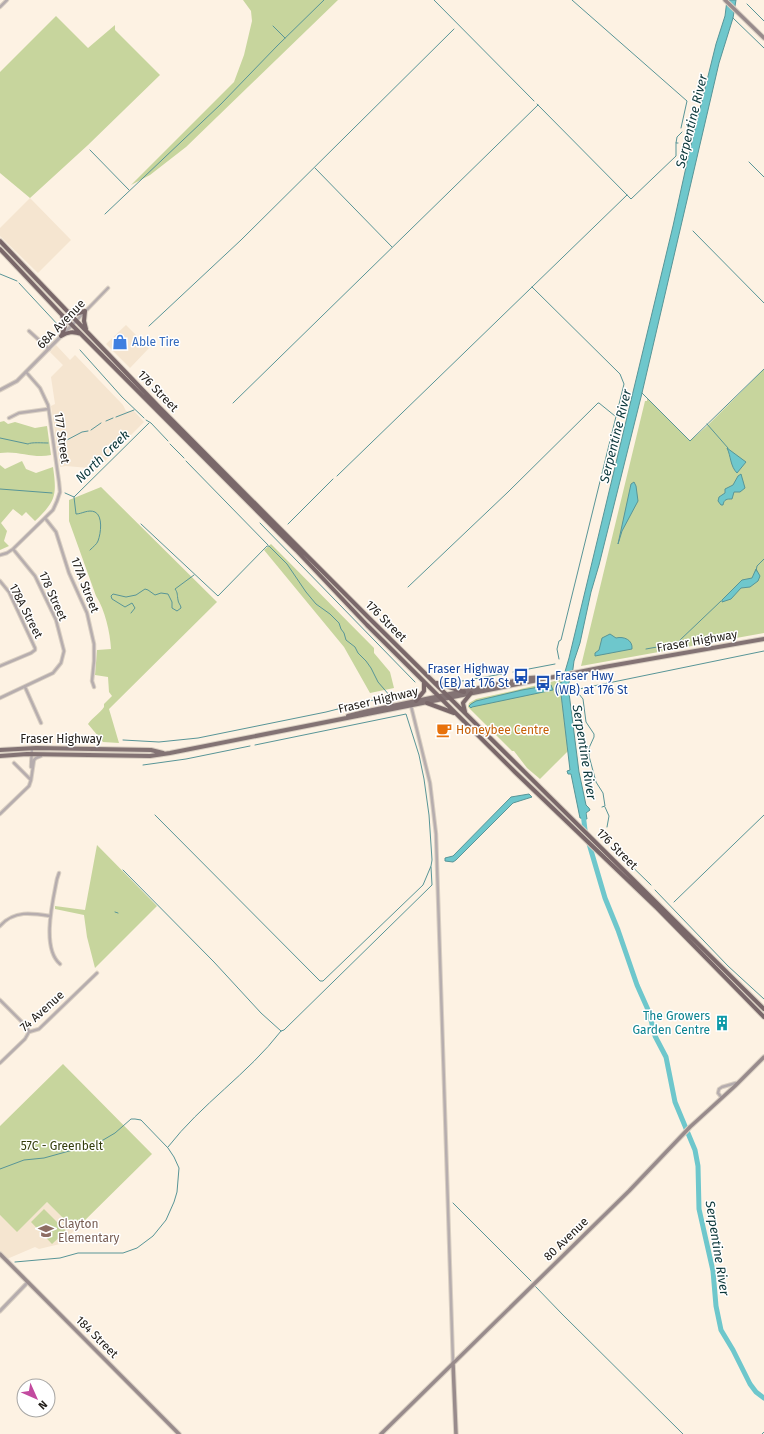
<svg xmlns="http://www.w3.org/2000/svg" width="764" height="1434" font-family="'Fira Sans',sans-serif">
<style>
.built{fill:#f5e5d0}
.green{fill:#c7d59d}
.water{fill:#6ec7cc;stroke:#589597}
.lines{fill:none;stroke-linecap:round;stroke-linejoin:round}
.stream{stroke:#589597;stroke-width:1}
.river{stroke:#6ec7cc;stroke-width:5}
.minor-casing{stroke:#dad0c3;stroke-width:4.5}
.tertiary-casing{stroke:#dad0c3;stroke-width:5}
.secondary-casing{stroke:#dad0c3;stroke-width:5.5}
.primary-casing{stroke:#dad0c3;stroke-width:6}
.trunk-casing{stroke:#dad0c3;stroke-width:6}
.minor{stroke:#b6adae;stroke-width:2.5}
.tertiary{stroke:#b6adae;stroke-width:3}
.secondary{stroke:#988b8c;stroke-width:3.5}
.primary{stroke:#837374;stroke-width:4}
.trunk{stroke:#7a686a;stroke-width:4}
.labels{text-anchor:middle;stroke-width:3;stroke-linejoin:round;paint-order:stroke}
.street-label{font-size:12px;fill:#24201b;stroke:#fff}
.shop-label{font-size:12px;fill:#366cbe;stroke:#fff;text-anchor:start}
.transit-label{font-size:12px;fill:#164399;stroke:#fff;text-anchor:end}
.food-label{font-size:12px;fill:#c56008;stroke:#fff;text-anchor:start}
.culture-label{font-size:12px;fill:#0d838f;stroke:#fff;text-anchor:end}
.park-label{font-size:12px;fill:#333c0c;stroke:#fff}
.education-label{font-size:12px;fill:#785e54;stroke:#fff;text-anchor:start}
.water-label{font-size:13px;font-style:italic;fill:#0a3639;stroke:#fff}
</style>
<rect width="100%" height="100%" fill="#fdf2e3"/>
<path class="built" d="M30,198L71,240L38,273L0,236V228Z
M126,325L149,348L130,368L106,344Z
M56,345L70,360L75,355L123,405L126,411H134L144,422L100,466L98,464L89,468L66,466L60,467L51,406L55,404L51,377L63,365L50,352Z
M47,1202L75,1230L60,1244L39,1249L35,1247L7,1259L0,1252V1215L17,1231Z"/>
<path class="green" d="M243,0H338L186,147L150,175L131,185L234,82L244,55L252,21L251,11Z
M56,16L88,48L115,25V30L160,75L88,145L30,198L0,173V72Z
M764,369V633L581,666L645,401H647V398L690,441L708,425Z
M4,421L8,424L15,422L35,428L47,426L51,455C33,459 18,450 0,453V422Z
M22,461L26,469L36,473L53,467C57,495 56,501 35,521L26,512L22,516L13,509L1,523L7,531L4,541L9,546L0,550V465L5,469Z
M101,487L217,602L109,709L119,743L103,742L88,724C93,717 100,713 104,707V704L112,696L109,692L108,677L95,675L97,650L111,649C110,632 105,610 96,596L69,521V500Z
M271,544L374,648V653L390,672L394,688L370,693L344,647L264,550Z
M563,679L562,683L558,684L561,693L568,751L540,779L527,768L514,751H512L468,707L469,703L476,699C505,693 534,686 563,679Z
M97,845L157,906L95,968L87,937L84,915L55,909V906L85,910Z
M63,1064L152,1154L75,1230L47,1202L17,1232L0,1215V1126Z
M44,1209L66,1231L52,1244L31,1222Z"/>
<path class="water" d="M727,0H736L733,18L719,63L642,393L599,565L591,592L580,643L574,661L572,676L568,685L579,772L586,805L589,808L590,810L586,813L587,819L580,818L571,774H568L567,771L570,770L561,694L559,693L558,684L562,682L569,658L673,226L690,149L716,44L725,16Z
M727,448L746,462L737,473C730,466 731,456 727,448Z
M741,474L745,488L740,492H734L732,499C727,499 724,499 723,505H721L718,501L719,497L725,493V489L733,485L738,476Z
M634,482L636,486L638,501L622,531L618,544L631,484Z
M756,569L760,576L758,581L750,587L741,588L731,599L722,602V600L742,580L752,578Z
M610,634L616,638C624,636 633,640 632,649L595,656V653L599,650L602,638Z
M551,685L553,690L472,707L471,708L469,706L471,704L476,701L522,690Z
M529,794L532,797L513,803L456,860L453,862L445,861V858L453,856L511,797Z"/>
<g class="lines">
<path class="stream" d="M434,0L534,101
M572,0L687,101L681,128
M747,4L764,21
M733,18L764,48
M273,26L285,38
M537,104L631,199L676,156V143
M678,143H676L677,137L682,132
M90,150L129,190
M749,162L764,177
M315,168L392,247
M105,214L221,104L277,46L324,0
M693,231L764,303
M0,274L17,281
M19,283L59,326
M532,287L620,374L624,384L561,640L559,641L557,649L559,659
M149,326L241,240L454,29
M80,350L122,397L144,418
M642,393L690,441L764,369
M233,403L538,105
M116,417L134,410
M146,420L151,423L168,441
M106,421L113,418
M707,424L728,448
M91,430L101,423
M0,438L28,444C31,442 43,443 48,443
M59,442L65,441L82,432L88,431
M170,444L184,458
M186,461L268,545
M337,476L627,195
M0,489L52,493
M65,493L74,497L149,423
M74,497L76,514C82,514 88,509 95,512C103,516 101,533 98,541C97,544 93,547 90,550
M260,523L415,682
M141,524L218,596L267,546H269L287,564L306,592L316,604L330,614L339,623L341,629L344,633L346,640L355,647L358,653L366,661L371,668L378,682L390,696
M288,524L333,479
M756,571L757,566L764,559
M408,587L508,492L598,403H599L615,416
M131,613L135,608L132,603L125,607L112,599L111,596L113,594L126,597L136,595L145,589L148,590L155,595L161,593L168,594L172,602V608L177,611L181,608C181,605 178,603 178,600C177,595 178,593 175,589L194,575
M679,641L721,601
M646,649L674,644
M513,672L555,664
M462,681L502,674
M123,740L159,742L198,738L326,712L389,696
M143,765L186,759L250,746
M602,807L605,806L603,793L596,782L589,756V748L594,737V734L586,722L583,699L579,694V689L764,651
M605,807L609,816L607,827
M155,815L320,981H323L423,885L431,866L432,860L429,815L424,779L419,755L406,714L255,745
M605,833L604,838L609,843
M612,847L651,885
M123,870L214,962L261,1013L281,1031
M655,890L728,966L764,999
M674,902L764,815
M115,912L118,913
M168,1147C201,1104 248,1074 281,1031L284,1030L432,885L431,867
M0,1169L24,1160L44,1158L98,1143L115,1133L131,1119H135L141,1120L168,1148L174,1157L179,1168L177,1192L174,1202L166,1220L153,1236L137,1248L123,1253H78L60,1258L15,1262
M453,1203L531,1281
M535,1286L562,1314L683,1434
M762,1434L764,1432"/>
<path class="river" d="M583,813L585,830L605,898L618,930L637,985L649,1012L655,1036L666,1057L675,1102L695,1150L698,1166L699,1209L713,1271L716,1306L721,1330L733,1350L750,1384L756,1392L764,1398"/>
<defs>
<path id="minor" d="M0,7L7,0
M77,320L108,288
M29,331L49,349
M9,418L19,413L48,409
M45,518L56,532L69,573L87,613L94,644V661L92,681L94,687
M0,555L7,553L13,549L53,510L57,501L60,492L59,482L48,405L40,388L26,372
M0,581L9,592L35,648V650L31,653L0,666
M25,687L41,723
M0,698L53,673L61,663L64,651L56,620L35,576L13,549
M411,706L430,783L436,834L453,1363
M14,763L31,780
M31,767L32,748
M0,814L29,786L31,780L34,760L36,758L41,756
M59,873L57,879C53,900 41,948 60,964
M0,926C14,910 32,913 50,916
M0,1000L27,1027L29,1032
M29,1032L39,1029L97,973
M0,1063L25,1039L29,1032
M722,1098L718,1093L719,1089L722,1087L736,1083"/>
<path id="tertiary" d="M0,390L17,381L76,321
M0,1311L28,1282"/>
<path id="secondary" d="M725,0L764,38
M0,1254L179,1434
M453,1363L456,1434
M381,1434L629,1191L690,1127L735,1086L764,1057"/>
<path id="primary" d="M348,716L368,711L493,685L530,678L543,677
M0,750L36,748L151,750L163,753
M0,756L27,754L150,756L170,753L604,667L764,639"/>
<path id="trunk" d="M0,241L158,406L368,617L764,1009
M0,249L62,315L296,550L367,625L515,772L657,908L764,1017
M85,311L84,321L86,329
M69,312L76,314L85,311
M62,335L65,326L62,315
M61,336C68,332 73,331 81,334
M437,683L464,692
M416,701L424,691V682
M427,703L454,713
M465,712L463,703L471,693"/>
</defs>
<use href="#minor" class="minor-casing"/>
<use href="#tertiary" class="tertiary-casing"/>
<use href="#secondary" class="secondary-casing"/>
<use href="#primary" class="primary-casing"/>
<use href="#trunk" class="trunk-casing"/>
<use href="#minor" class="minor"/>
<use href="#tertiary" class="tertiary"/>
<use href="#secondary" class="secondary"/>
<use href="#primary" class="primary"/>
<use href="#trunk" class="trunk"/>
</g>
<defs>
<symbol id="shop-bare" viewBox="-9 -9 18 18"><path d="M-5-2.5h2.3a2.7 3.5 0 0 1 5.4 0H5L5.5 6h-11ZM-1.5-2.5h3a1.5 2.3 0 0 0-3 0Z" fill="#3f7fe0" stroke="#fff" stroke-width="2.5" paint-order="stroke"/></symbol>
<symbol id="bus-bare" viewBox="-9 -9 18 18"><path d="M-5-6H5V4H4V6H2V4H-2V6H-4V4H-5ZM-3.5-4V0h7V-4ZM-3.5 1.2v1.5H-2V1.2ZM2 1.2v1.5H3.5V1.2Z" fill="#1a4fb4" stroke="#fff" stroke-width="2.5" paint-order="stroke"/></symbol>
<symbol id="cafe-bare" viewBox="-9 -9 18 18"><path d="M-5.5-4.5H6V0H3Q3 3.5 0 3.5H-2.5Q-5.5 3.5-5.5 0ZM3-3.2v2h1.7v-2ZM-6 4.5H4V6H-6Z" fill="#e8710a" stroke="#fff" stroke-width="2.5" paint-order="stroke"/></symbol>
<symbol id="building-bare" viewBox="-9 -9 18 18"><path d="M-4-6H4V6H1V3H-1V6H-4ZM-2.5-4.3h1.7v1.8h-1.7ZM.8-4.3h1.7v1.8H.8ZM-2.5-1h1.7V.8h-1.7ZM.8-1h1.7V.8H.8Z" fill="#0f9aa8" stroke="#fff" stroke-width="2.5" paint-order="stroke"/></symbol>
<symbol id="school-bare" viewBox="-9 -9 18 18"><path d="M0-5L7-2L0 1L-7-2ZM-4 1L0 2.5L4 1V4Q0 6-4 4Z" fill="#8d6e63" stroke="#fff" stroke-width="2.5" paint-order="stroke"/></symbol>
</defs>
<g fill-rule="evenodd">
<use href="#shop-bare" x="109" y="331" width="22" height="22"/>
<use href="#bus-bare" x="510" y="665" width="22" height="22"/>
<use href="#bus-bare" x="532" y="672" width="22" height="22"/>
<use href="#cafe-bare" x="433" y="719" width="22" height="22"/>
<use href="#building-bare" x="711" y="1012" width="22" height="22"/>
<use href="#school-bare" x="35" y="1220" width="22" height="22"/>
</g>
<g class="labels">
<g class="street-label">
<text transform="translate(61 324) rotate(-46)" y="4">68A Avenue</text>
<text transform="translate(158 391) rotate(46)" y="4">176 Street</text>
<text transform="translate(62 438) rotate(82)" y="4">177 Street</text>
<text transform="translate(85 585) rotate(69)" y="4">177A Street</text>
<text transform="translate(53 596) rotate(66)" y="4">178 Street</text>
<text transform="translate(26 611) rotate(63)" y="4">178A Street</text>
<text transform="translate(386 621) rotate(45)" y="4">176 Street</text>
<text transform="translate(697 641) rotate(-10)" y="4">Fraser Highway</text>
<text transform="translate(378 700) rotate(-13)" y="4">Fraser Highway</text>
<text x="61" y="743">Fraser Highway</text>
<text transform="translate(617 849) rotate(45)" y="4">176 Street</text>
<text transform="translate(42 1011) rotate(-42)" y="4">74 Avenue</text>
<text transform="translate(566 1239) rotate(-44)" y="4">80 Avenue</text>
<text transform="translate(97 1337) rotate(45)" y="4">184 Street</text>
</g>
<g class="shop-label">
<text x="132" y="346">Able Tire</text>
</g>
<g class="transit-label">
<text x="509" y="673">Fraser Highway<tspan x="509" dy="14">(EB) at 176 St</tspan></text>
<text x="555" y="680" text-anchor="start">Fraser Hwy<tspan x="555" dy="14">(WB) at 176 St</tspan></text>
</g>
<g class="food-label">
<text x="456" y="734">Honeybee Centre</text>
</g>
<g class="culture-label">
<text x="710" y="1020">The Growers<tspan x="710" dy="14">Garden Centre</tspan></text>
</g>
<g class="park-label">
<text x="62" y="1150">57C - Greenbelt</text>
</g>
<g class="education-label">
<text x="58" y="1228">Clayton<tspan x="58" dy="14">Elementary</tspan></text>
</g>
<g class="water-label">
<text transform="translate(691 121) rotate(-76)" y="5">Serpentine River</text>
<text transform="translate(615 436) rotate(-76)" y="5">Serpentine River</text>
<text transform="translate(102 456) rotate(-44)" y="5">North Creek</text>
<text transform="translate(585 752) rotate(81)" y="5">Serpentine River</text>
<text transform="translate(718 1248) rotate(81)" y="5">Serpentine River</text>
</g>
</g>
<g transform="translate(36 1398) rotate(135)"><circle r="19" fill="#ffffff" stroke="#a7a6a4"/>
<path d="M0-3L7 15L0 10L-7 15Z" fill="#c24a9f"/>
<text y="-6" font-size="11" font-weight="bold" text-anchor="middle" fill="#24201b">N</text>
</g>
</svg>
